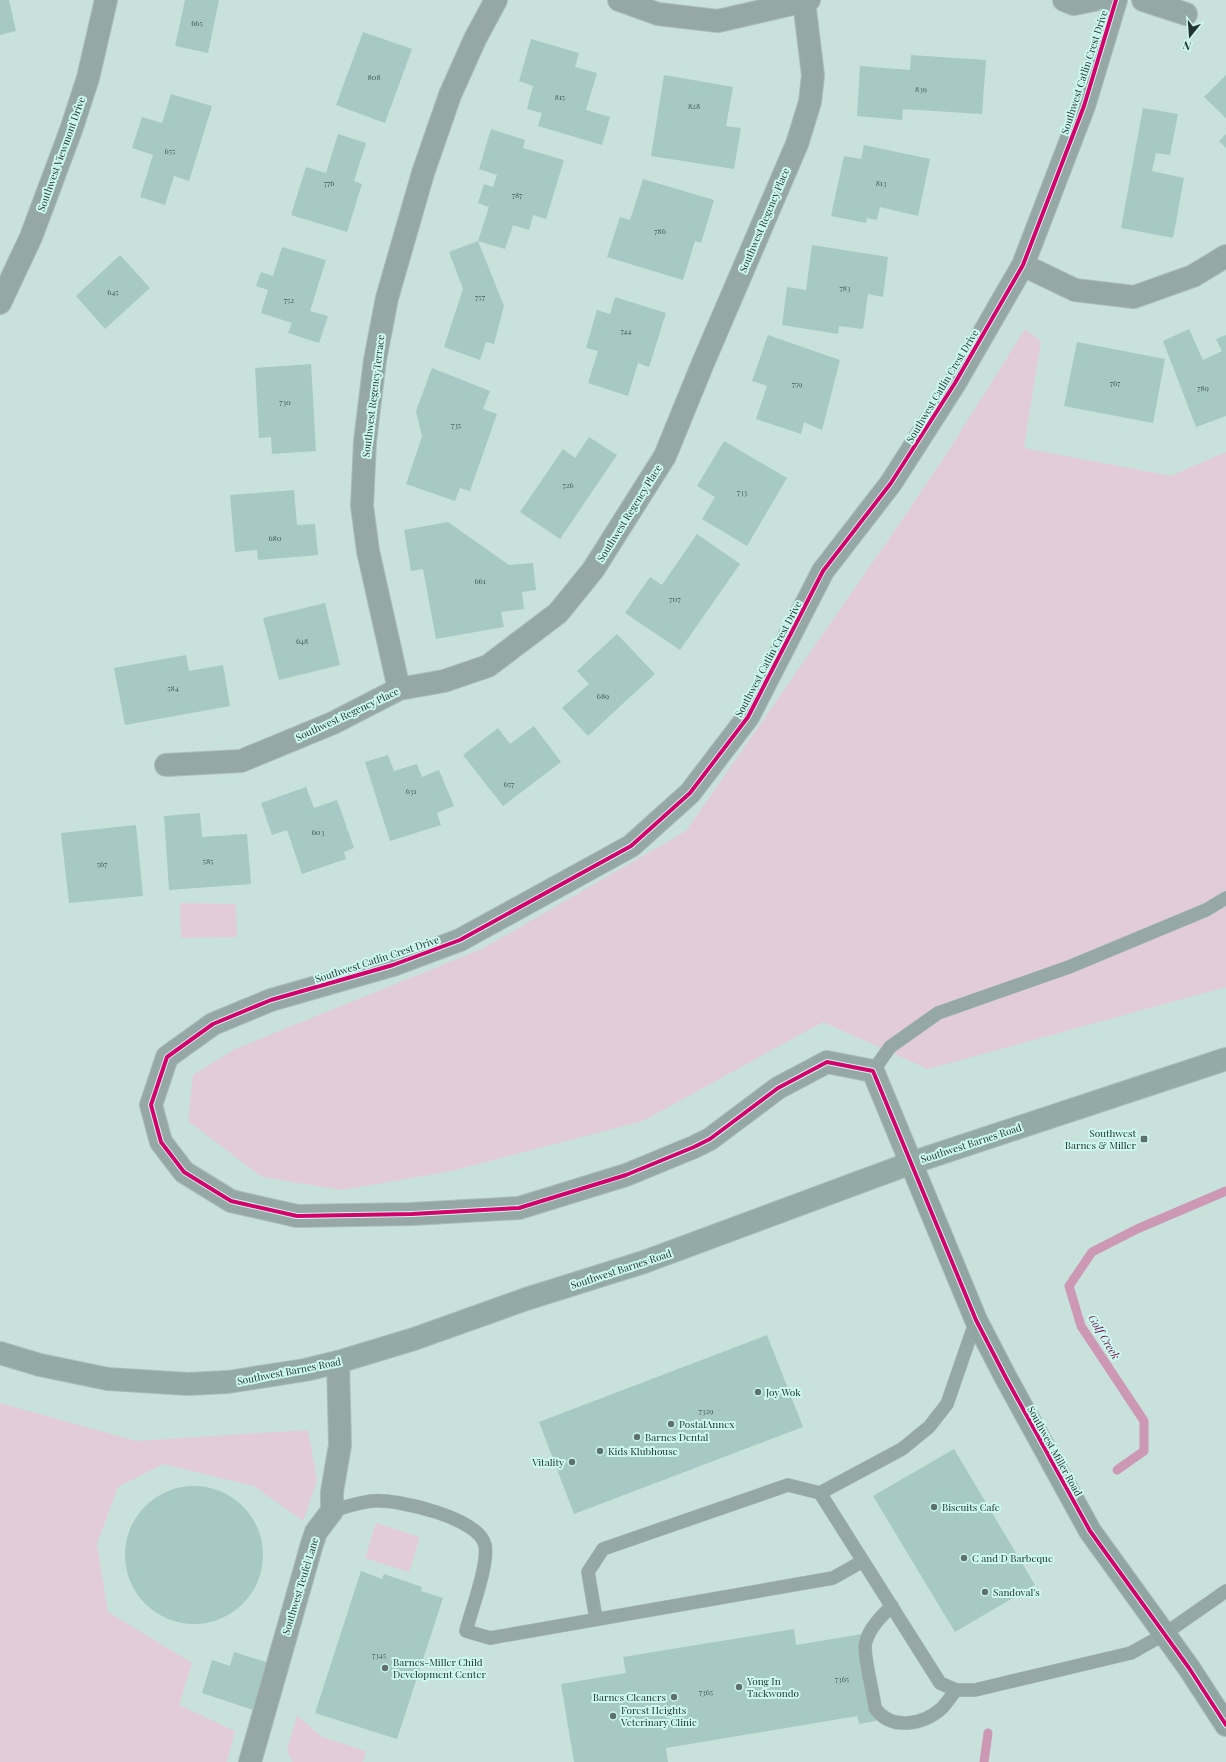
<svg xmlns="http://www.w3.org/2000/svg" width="1226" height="1762" font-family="'Playfair Display',serif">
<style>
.green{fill:#e2ccd9}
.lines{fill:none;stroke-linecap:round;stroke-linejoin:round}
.stream{stroke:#cc98b4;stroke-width:9}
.building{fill:#a6c9c3}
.lane-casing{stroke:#aabdb8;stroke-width:14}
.street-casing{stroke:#aabdb8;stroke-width:24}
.secondary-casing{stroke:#aabdb8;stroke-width:24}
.primary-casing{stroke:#aabdb8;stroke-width:24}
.lane{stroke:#96a8a5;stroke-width:13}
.street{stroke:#96a8a5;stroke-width:22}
.secondary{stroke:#91a6a2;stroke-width:22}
.primary{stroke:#93aaa5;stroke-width:22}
.cycleway-casing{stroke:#ccf8ef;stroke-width:6}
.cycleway{stroke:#d6006c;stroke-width:4}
.poi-dot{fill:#5e716c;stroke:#ccf8ef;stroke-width:1.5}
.labels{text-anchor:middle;stroke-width:4;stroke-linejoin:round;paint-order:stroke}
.number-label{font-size:8px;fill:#445a56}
.street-label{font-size:10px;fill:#243531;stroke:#ccf8ef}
.poi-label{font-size:10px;fill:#243531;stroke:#ccf8ef;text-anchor:start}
.water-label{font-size:11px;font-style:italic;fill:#740b4d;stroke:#ccf8ef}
</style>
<rect width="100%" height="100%" fill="#c9e1db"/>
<path class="green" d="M1025,329L1041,341L1024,448L1171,476L1226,452V987L928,1069L823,1022L643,1121L452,1171L342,1190L262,1177L188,1121L193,1075L235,1049L482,949L686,831L889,539L947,453Z
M180,903L236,904L237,937L181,938Z
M0,1403L136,1441L308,1430L317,1480L303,1521L254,1486L163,1464L118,1487L97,1544L108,1612L192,1663L179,1705L235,1731L227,1762H0Z
M376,1523L420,1537L409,1572L365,1558Z
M297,1715L322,1737L366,1751L363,1762H293L287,1750Z"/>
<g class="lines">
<path class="stream" d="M1117,1470L1144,1451V1421L1081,1326L1069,1286L1092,1252L1137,1229L1226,1191
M984,1762L988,1733"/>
</g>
<path class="building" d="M0,0H9L16,31L0,35Z
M185,0H219L208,53L175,46Z
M363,32L412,49L385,123L336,105Z
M531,39L579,53L575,67L597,73L586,110L610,117L602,145L538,126L542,113L527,109L533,86L519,81Z
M911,55L986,60L982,114L903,109L902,120L857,116L860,66L910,70Z
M664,75L733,87L726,126L741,128L734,169L651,156Z
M1226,75V118L1204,97Z
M171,94L212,106L189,181L174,176L165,205L140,197L153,155L132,148L142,117L162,123Z
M1143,108L1178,114L1170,155L1156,153L1152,171L1184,178L1173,238L1121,228Z
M491,129L525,140L523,148L564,160L546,219L533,215L529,230L513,225L505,249L478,241L504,306L494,344L486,342L480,360L444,347L463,289L449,252L478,241L489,207L478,203L484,184L493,187L497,175L479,169Z
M338,134L366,143L354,181L362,184L347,232L291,215L306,167L326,173Z
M1226,134V148L1219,141Z
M864,145L930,159L918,216L880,207L877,220L867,218L866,223L831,216L844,156L861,159Z
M643,179L714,200L701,243L695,241L683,280L607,257L620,217L630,220Z
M812,245L888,257L883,297L868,294L863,329L839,326L838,334L782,325L787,287L806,290Z
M282,247L326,260L310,311L328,316L319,343L288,333L292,323L261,313L268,290L256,286L261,272L273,276Z
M120,255L150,288L105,329L76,296Z
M615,297L666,313L649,367L638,363L628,396L588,383L598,351L586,348L597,310L610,314Z
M1189,329L1203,360L1222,351L1216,339L1226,335V416L1196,427L1163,341Z
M768,335L840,360L822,430L804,422L801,434L756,419L767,386L752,381Z
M1077,342L1165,359L1153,423L1064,406Z
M311,364L316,451L272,454L271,437L259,438L255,368Z
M432,368L490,391L483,409L497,414L470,491L460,488L455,501L406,484L422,437L416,411Z
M589,437L617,455L560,539L520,512L563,449L575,458Z
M724,441L787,478L747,546L702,519L715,497L697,486Z
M294,490L297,525L315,524L318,555L258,560L257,550L235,552L230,495Z
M448,522L509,565L533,563L536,590L522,592L524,609L501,612L504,627L436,639L423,569L411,571L404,530Z
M697,534L740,564L680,650L625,613L650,577L662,585Z
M325,603L340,665L279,680L263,618Z
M617,634L655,674L588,736L562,708L589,684L577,671Z
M186,655L189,671L223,665L230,706L125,725L114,668Z
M534,726L561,762L503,806L463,755L498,728L510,744Z
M388,755L394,771L417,764L422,777L439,770L454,806L437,813L441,825L390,841L365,762Z
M306,787L314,808L337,800L354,848L344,852L346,859L302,874L287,830L272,835L261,803Z
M200,813L202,837L247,834L251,884L169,890L164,816Z
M136,825L143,896L69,903L61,833Z
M767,1335L803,1427L574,1514L539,1422Z
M954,1449L1035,1585L955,1632L873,1496Z
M125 1555a69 69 0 1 1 138 0a69 69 0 1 1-138 0Z
M361,1571L382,1579L384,1574L422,1587L421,1591L443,1598L397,1739L315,1713Z
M794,1629L796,1645L862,1634L876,1721L859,1724L857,1716L666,1748L668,1762H574L561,1684L626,1673L623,1657Z
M234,1652L269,1663L253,1710L202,1693L212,1660L230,1666Z"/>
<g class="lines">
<defs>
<path id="lane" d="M873,1071L890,1047L938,1013L1069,967L1206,910L1226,898
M820,1493L902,1449L929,1427L947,1404L976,1320
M332,1511C345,1507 360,1502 373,1501C399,1499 479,1518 485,1545C489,1564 471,1611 466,1631L490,1638L833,1578L863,1561
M892,1606C881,1616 866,1631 865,1647C865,1662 873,1692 875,1708C891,1731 923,1725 942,1708C947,1703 951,1696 956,1690
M596,1619L588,1572L603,1549L788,1485L820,1493L940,1683L956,1690H975L1131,1653L1163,1635L1226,1591"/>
<path id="street" d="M619,0L658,14L718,21L809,0
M1064,0L1074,4L1094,0
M1143,0L1186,14
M1023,265L1075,290L1134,297L1193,276L1226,256
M0,303L31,237L71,130L88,78L106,0
M399,689L368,551L362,506L365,441L375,360L387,298L423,173L450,95L475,39L496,0
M166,765L241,761L333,723L399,689L444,681L488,666L558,613L593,570L665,456L703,363L797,144L810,102L813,75L804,2
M911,1163L873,1071L827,1062L778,1088L710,1139L694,1147L626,1175L519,1208L412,1214L297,1216L231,1201L184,1172L161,1142L151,1105L167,1057L213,1024L271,1000L393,965L460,940L631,846L690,793L748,717L823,571L891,483L955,383L1023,265L1084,106L1116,0
M250,1762L312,1544L316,1532L332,1511V1492L340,1445L338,1362"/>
<path id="secondary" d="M911,1163L976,1320L1006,1378L1090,1531L1189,1668L1226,1725"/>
<path id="primary" d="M0,1353L40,1365L108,1379L188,1384L228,1382L305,1370L338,1362L414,1339L526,1299L644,1262L911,1163L1226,1059"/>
</defs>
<use href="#lane" class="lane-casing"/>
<use href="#street" class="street-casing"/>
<use href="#secondary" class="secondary-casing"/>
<use href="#primary" class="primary-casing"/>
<use href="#lane" class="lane"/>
<use href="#street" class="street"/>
<use href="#secondary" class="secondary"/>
<use href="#primary" class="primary"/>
<defs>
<path id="cycleway" d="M1116,0L1084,106L1023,265L955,383L891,483L823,571L748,717L690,793L631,846L460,940L393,965L271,1000L213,1024L167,1057L151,1105L161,1142L184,1172L231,1201L297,1216L412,1214L519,1208L626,1175L694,1147L710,1139L778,1088L827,1062L873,1071L976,1320L1006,1378L1090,1531L1189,1668L1226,1725"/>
</defs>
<use href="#cycleway" class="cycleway-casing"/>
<use href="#cycleway" class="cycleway"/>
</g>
<g class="poi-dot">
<rect x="1140" y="1135" width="8" height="8" rx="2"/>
<circle cx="758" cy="1392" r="4"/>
<circle cx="671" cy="1424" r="4"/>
<circle cx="637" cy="1437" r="4"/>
<circle cx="600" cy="1451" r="4"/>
<circle cx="572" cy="1462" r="4"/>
<circle cx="934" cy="1507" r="4"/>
<circle cx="964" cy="1558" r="4"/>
<circle cx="985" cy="1592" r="4"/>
<circle cx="385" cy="1668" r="4"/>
<circle cx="739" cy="1687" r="4"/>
<circle cx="674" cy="1697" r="4"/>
<circle cx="613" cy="1716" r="4"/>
</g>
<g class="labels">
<g class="number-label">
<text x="197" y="26">665</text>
<text x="374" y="80">808</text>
<text x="921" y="92">839</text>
<text x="560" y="100">815</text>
<text x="694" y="109">828</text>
<text x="170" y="154">655</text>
<text x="329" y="186">776</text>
<text x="881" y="186">813</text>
<text x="517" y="198">787</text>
<text x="660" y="234">786</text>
<text x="845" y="291">783</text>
<text x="113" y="295">645</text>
<text x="480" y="300">757</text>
<text x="289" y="303">752</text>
<text x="626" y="334">744</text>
<text x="1115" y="386">767</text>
<text x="797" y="387">759</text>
<text x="1203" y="391">789</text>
<text x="285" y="405">730</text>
<text x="456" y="428">735</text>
<text x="568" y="488">726</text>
<text x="742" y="495">733</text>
<text x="275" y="541">680</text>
<text x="480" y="584">661</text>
<text x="675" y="602">707</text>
<text x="302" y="644">648</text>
<text x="173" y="691">584</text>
<text x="603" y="699">689</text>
<text x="509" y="787">657</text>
<text x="411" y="794">631</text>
<text x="318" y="835">603</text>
<text x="208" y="864">585</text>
<text x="102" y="867">567</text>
<text x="706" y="1414">7329</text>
<text x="379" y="1658">7345</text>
<text x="842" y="1682">7365</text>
<text x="706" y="1695">7365</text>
</g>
<g class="street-label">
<text transform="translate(1084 72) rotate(-72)" y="4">Southwest Catlin Crest Drive</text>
<text transform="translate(61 154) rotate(-70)" y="4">Southwest Viewmont Drive</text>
<text transform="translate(764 220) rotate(-67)" y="4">Southwest Regency Place</text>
<text transform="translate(942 386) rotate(-59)" y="4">Southwest Catlin Crest Drive</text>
<text transform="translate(373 396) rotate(-83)" y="4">Southwest Regency Terrace</text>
<text transform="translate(629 513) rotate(-58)" y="4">Southwest Regency Place</text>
<text transform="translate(768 659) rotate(-62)" y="4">Southwest Catlin Crest Drive</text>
<text transform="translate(347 714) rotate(-25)" y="4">Southwest Regency Place</text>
<text transform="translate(377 959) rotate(-18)" y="4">Southwest Catlin Crest Drive</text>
<text transform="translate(971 1143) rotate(-18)" y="4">Southwest Barnes Road</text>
<text transform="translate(621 1269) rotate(-18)" y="4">Southwest Barnes Road</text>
<text transform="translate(289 1371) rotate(-11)" y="4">Southwest Barnes Road</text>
<text transform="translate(1055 1451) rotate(61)" y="4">Southwest Miller Road</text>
<text transform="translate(300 1586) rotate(-73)" y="4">Southwest Teufel Lane</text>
</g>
<g class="poi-label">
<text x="1136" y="1137" text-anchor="end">Southwest<tspan x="1136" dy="12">Barnes &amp; Miller</tspan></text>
<text x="766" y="1396">Joy Wok</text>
<text x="679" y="1428">PostalAnnex</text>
<text x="645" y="1441">Barnes Dental</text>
<text x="608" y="1455">Kids Klubhouse</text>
<text x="564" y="1466" text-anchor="end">Vitality</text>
<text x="942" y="1511">Biscuits Cafe</text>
<text x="972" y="1562">C and D Barbeque</text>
<text x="993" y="1596">Sandoval's</text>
<text x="393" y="1666">Barnes-Miller Child<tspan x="393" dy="12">Development Center</tspan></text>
<text x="747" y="1685">Yong In<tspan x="747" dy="12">Taekwondo</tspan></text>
<text x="666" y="1701" text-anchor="end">Barnes Cleaners</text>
<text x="621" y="1714">Forest Heights<tspan x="621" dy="12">Veterinary Clinic</tspan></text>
</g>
<g class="water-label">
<text transform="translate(1104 1337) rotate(59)" y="4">Golf Creek</text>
</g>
</g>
<g transform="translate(1190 36) rotate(197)" stroke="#ccf8ef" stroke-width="3" paint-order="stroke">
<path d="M0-3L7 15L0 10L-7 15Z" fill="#243531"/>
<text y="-6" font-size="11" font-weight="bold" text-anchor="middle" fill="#243531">N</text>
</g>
</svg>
